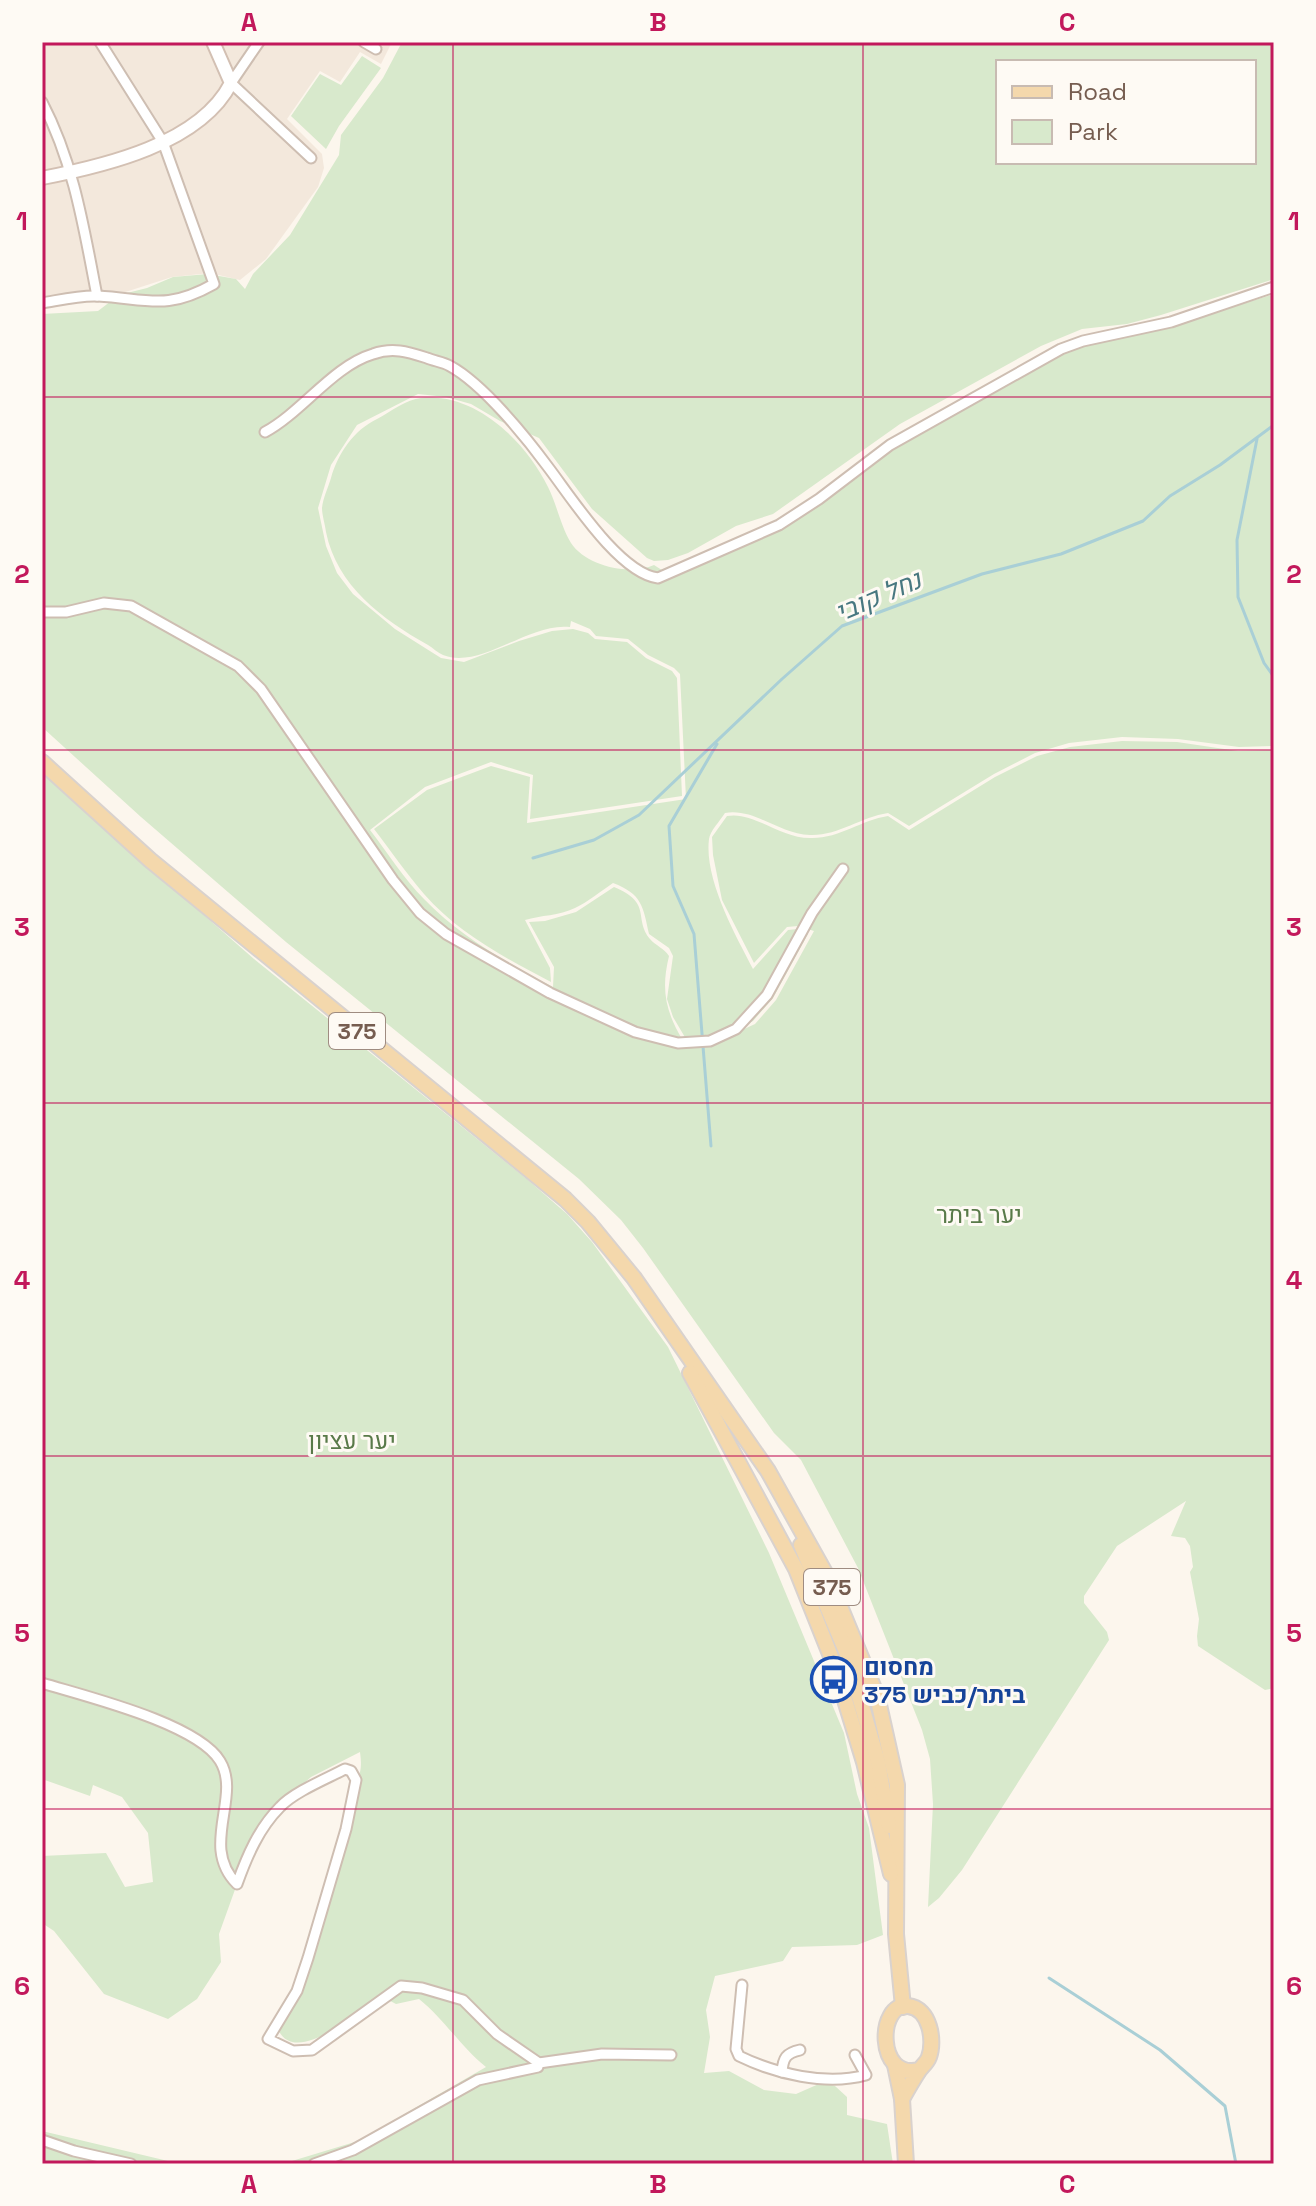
<svg xmlns="http://www.w3.org/2000/svg" width="1316" height="2206" viewBox="0 0 1316 2206" font-family="'Space Grotesk',Heebo,sans-serif">
<style>
.residential{fill:#f3e8dc}
.green{fill:#d8e9cc;fill-rule:evenodd}
.lines{fill:none;stroke-linecap:round;stroke-linejoin:round}
.stream{stroke:#a9cfd6;stroke-width:3}
.street-casing{stroke:#cebeb2;stroke-width:13}
.secondary-casing{stroke:#d3c0b3;stroke-width:16}
.primary-casing{stroke:#d9d2ce;stroke-width:18}
.street{stroke:#fff;stroke-width:9}
.secondary{stroke:#fff;stroke-width:12}
.primary{stroke:#f4d8ac;stroke-width:14}
.grid{fill:none;stroke:#c2185b;stroke-width:2;stroke-opacity:0.55}
.labels{text-anchor:middle;dominant-baseline:central;stroke-width:6;stroke-linejoin:round;paint-order:stroke}
.shield{fill:#fefaf4;stroke:#9f8c81;stroke-width:2}
.shield-label{font-size:22px;font-weight:bold;fill:#765d50}
.park-label{font-size:24px;fill:#597a49;stroke:#fefaf4}
.transit-label{font-size:24px;font-weight:bold;fill:#164399;stroke:#fefaf4;text-anchor:start}
.water-label{font-size:26px;font-style:italic;fill:#487880;stroke:#fefaf4}
.neatline{fill:none;stroke:#c2185b;stroke-width:3}
.grid-label{font-size:26px;text-anchor:middle;font-weight:bold;fill:#c2185b}
</style>
<rect width="100%" height="100%" fill="#fcf6ed"/>
<!-- residential -->
<path class="residential" d="M42 42H392L381 64 360 52 340 82 320 71 287 119 322 154 324 168 318 187 266 259 240 280 210 273 172 277 113 296 42 304Z"/>
<!-- green -->
<g class="green">
<path d="M402 42H1274V279L1161 315 1127 324 1082 329 1041 346 900 424 773 514 736 526 688 553 668 560 654 561 647 558 592 509 539 438 500 421 471 404 446 397 418 394 357 425 331 465 318 508 326 546 337 573 353 594 395 629 441 658 464 662 519 641 552 631 573 629 588 633 595 639 627 642 646 658 672 671 677 678 682 796 530 819 533 775 491 762 425 787 370 830C388 853 404 879 424 899 462 938 506 962 553 987L554 967 529 922 545 921 576 912 614 887C653 903 633 918 650 939 656 946 664 948 669 956 661 989 665 1010 682 1039H686L673 1017 667 999 673 956 669 948 649 934C643 906 642 894 613 883 601 891 588 902 575 908 559 916 541 915 525 920L550 968 551 982C505 958 458 933 424 894 406 873 391 851 374 829L427 790 491 766 530 777 527 823 686 799 680 674 674 668 648 655 628 639 596 636 590 629 571 621 570 627C529 622 481 670 443 655 438 653 433 648 428 645 382 619 337 586 326 532 325 524 322 515 322 508 323 498 328 488 331 478 338 453 354 430 377 419 390 412 407 399 421 398 476 392 526 442 548 487 557 505 561 527 571 543 586 566 630 576 654 565L668 574 690 569 743 545 910 435 1087 342 1210 314 1274 294V746L1239 747 1178 739 1122 737 1069 743 1035 753 994 774 909 826 888 813C861 817 838 836 810 835 779 834 755 808 725 813 720 821 710 831 709 839 704 879 735 934 753 969L788 930 798 929 808 934 773 998 753 1021 714 1043 755 1024 776 1000 814 931 798 926 787 927 754 963 722 900 713 855 712 837 727 816C753 811 780 838 810 838 839 839 861 820 888 816L909 830 995 777 1037 756 1070 747 1122 741 1177 742 1238 751 1274 750V1688L1265 1690 1198 1646 1197 1636 1199 1619 1190 1572 1193 1567 1190 1546 1185 1538 1171 1536 1186 1501 1117 1546 1084 1596V1603L1107 1632 1109 1640 962 1870 939 1898 928 1907 933 1804 930 1759 922 1730 858 1568 801 1460 774 1433 643 1248 621 1220 579 1179 286 942 141 817 42 727V314L98 311 119 295 147 288 173 277 208 274 236 279 245 289 253 274 290 235 339 155 341 135 383 78ZM998 62H1254V162H998Z"/>
<path d="M362 56 381 68 339 126 326 149 291 116 320 74 341 85Z"/>
<path d="M42 773 254 959 528 1180 567 1214 592 1242 668 1347 769 1553 844 1733 857 1794 869 1828 883 1935 857 1945 792 1947 783 1961 715 1976 706 2010 710 2037 704 2073 729 2071 764 2090 796 2094 821 2083 835 2086 847 2097V2115L887 2124 893 2164H282L358 2141 486 2067C461 2047 444 2019 419 1999L396 2004 381 1996C359 2011 290 2073 276 2024 286 2004 299 1985 307 1964 330 1910 345 1851 355 1793 358 1773 363 1774 360 1752L311 1777 273 1811 247 1864 244 1878 237 1884 219 1934 221 1962 197 1999 168 2019 104 1994 54 1931 42 1923V1856L106 1853 125 1887 153 1882 148 1833 122 1797 93 1785 90 1796 42 1779Z"/>
<path d="M42 2131 168 2161 204 2164H42Z"/>
</g>
<g class="lines">
<!-- stream -->
<g class="stream">
<path d="M1257 439 1237 540 1238 597 1264 663 1274 677"/>
<path d="M533 858 594 840 639 815 782 679 842 626 982 574 1061 554 1143 521 1170 496 1220 465 1274 425"/>
<path d="M711 1146 694 934 673 886 669 826 717 744"/>
<path d="M1049 1978 1160 2050 1225 2106 1236 2164"/>
</g>
<defs>
<g id="street">
<path d="M259 42 231 83 311 158"/>
<path d="M364 42 376 49"/>
<path d="M42 102C74 163 84 229 97 296"/>
<path d="M42 303C60 300 80 295 98 296 149 299 166 311 214 284L163 142 100 42"/>
<path d="M265 432C302 412 333 366 373 354 393 347 408 352 427 358 434 361 443 362 450 366 483 384 526 437 548 467 571 497 619 573 658 578L779 525 819 499 890 445 1061 349 1083 341 1171 322 1274 287"/>
<path d="M42 612H66L104 603 131 606 238 666 261 689 393 880 420 913 446 934 550 993 635 1032 678 1043 710 1041 736 1029 767 995 812 913 843 869"/>
<path d="M42 1683C84 1696 197 1723 220 1761 242 1797 199 1846 237 1884 247 1856 259 1828 280 1807 294 1792 326 1779 345 1769L351 1771 356 1780 346 1829 308 1958 297 1991 268 2039 293 2051 312 2050 401 1986 422 1988 463 2000 497 2034 539 2063"/>
<path d="M742 1985 736 2049 739 2056C776 2074 826 2086 866 2075L855 2055"/>
<path d="M782 2072C783 2058 786 2053 800 2050"/>
<path d="M42 2140 74 2151 131 2164"/>
<path d="M314 2164 353 2150 478 2080 538 2067 539 2063 602 2054 671 2055"/>
</g>
<path id="secondary" d="M42 178C104 166 200 144 231 83L213 42"/>
<g id="primary">
<path d="M42 762 150 860 565 1199 588 1222 634 1278 768 1471 829 1580 877 1696 897 1785 896 1934 903 2007"/>
<path d="M690 1373 796 1569 834 1664 864 1762 891 1874"/>
<path d="M801 1545 847 1654 878 1762 889 1826"/>
<path d="M895 2065 902 2099 906 2164"/>
<path d="M902 2099C907 2090 912 2081 918 2072 921 2067 927 2063 929 2057 935 2041 930 2008 908 2006 877 2002 876 2081 919 2070"/>
</g>
</defs>
<!-- street casing -->
<use href="#street" class="street-casing"/>
<!-- secondary casing -->
<use href="#secondary" class="secondary-casing"/>
<!-- primary casing -->
<use href="#primary" class="primary-casing"/>
<!-- street -->
<use href="#street" class="street"/>
<!-- secondary -->
<use href="#secondary" class="secondary"/>
<!-- primary -->
<use href="#primary" class="primary"/>
</g>
<!-- grid -->
<path class="grid" d="M453 42V2164M863 42V2164M42 397H1274M42 750H1274M42 1103H1274M42 1456H1274M42 1809H1274"/>
<!-- icons -->
<defs>
<symbol id="bus-ring" viewBox="-11 -11 22 22"><circle r="9.5" fill="#fefaf4" stroke="#1a4fb4" stroke-width="1.5"/><path d="M-5-6H5V4H4V6H2V4H-2V6H-4V4H-5ZM-3.5-4V0h7V-4ZM-3.5 1.2v1.5H-2V1.2ZM2 1.2v1.5H3.5V1.2Z" fill="#1a4fb4"/></symbol>
</defs>
<g fill-rule="evenodd">
<use href="#bus-ring" x="808" y="1654" width="51" height="51"/>
</g>
<g class="labels">
<!-- shield labels -->
<g class="shield">
<rect x="329" y="1013" width="56" height="36" rx="6"/>
<rect x="804" y="1569" width="56" height="36" rx="6"/>
</g>
<g class="shield-label">
<text x="357" y="1031">375</text>
<text x="832" y="1587">375</text>
</g>
<!-- park labels -->
<g class="park-label">
<text x="979" y="1214">יער ביתר</text>
<text x="352" y="1440">יער עציון</text>
</g>
<!-- transit labels -->
<g class="transit-label">
<text x="864" y="1666">מחסום<tspan x="864" dy="28">ביתר/כביש 375</tspan></text>
</g>
<!-- water labels -->
<g class="water-label">
<text transform="translate(878 596) rotate(-23)">נחל קובי</text>
</g>
</g>
<!-- border -->
<rect width="1316" height="2206" fill="none" stroke="#fefaf4" stroke-width="88"/>
<!-- legend -->
<rect x="996" y="60" width="260" height="104" fill="#fefaf4" stroke="#c8bbb2" stroke-width="2"/>
<rect x="1012" y="86" width="40" height="12" fill="#f4d8ac" stroke="#c8bbb2" stroke-width="2"/>
<text x="1068" y="100" font-size="24" fill="#765d50">Road</text>
<rect x="1012" y="120" width="40" height="24" fill="#d8e9cc" stroke="#c8bbb2" stroke-width="2"/>
<text x="1068" y="140" font-size="24" fill="#765d50">Park</text>
<rect x="44" y="44" width="1228" height="2118" class="neatline"/>
<g class="grid-label">
<text x="249" y="31">A</text>
<text x="658" y="31">B</text>
<text x="1067" y="31">C</text>
<text x="22" y="230">1</text>
<text x="1294" y="230">1</text>
<text x="22" y="583">2</text>
<text x="1294" y="583">2</text>
<text x="22" y="936">3</text>
<text x="1294" y="936">3</text>
<text x="22" y="1289">4</text>
<text x="1294" y="1289">4</text>
<text x="22" y="1642">5</text>
<text x="1294" y="1642">5</text>
<text x="22" y="1995">6</text>
<text x="1294" y="1995">6</text>
<text x="249" y="2193">A</text>
<text x="658" y="2193">B</text>
<text x="1067" y="2193">C</text>
</g>
</svg>
